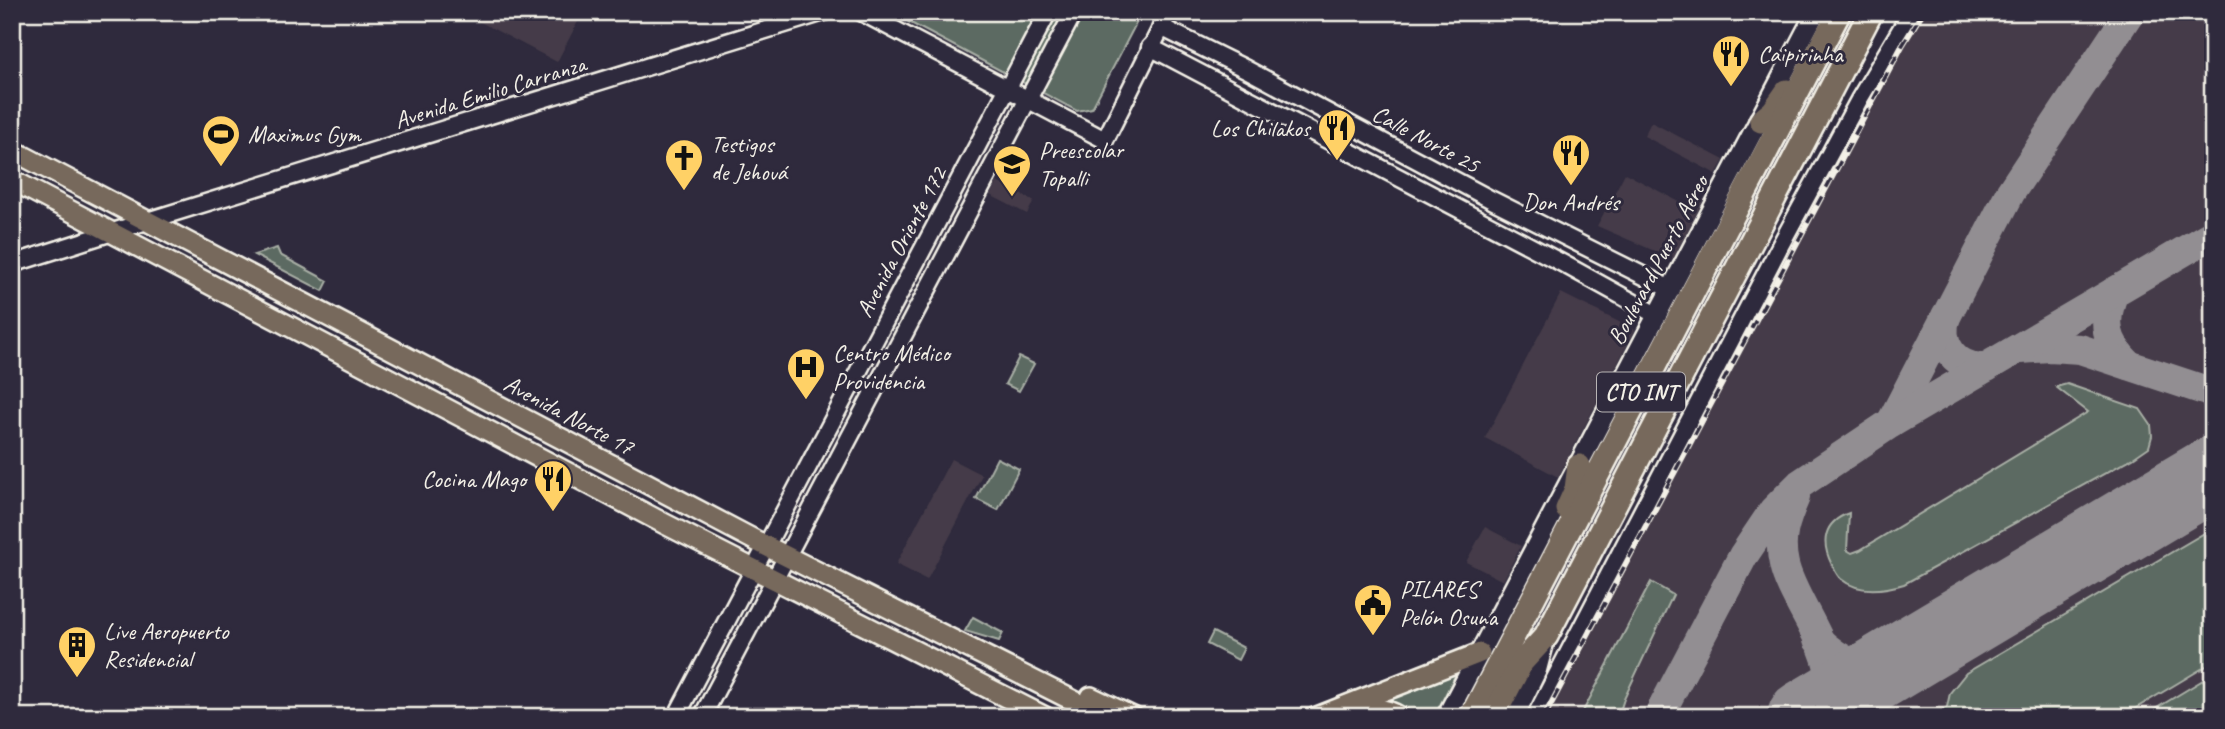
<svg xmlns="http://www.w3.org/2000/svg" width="2225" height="729" viewBox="0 0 2225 729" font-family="Caveat,sans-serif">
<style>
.built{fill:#443b48}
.green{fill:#5c6b62;stroke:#a8aea5;stroke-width:2}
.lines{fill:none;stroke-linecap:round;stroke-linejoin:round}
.taxiway{stroke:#928e92;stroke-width:30}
.runway{stroke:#928e92;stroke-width:74}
.tertiary-casing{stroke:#f4f1e8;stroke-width:21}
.secondary-casing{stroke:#f4f1e8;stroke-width:23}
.primary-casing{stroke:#f4f1e8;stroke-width:24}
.motorway-casing{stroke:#f4f1e8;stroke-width:28}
.tertiary{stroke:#2f2a3d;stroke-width:16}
.secondary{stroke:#2f2a3d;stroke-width:18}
.primary{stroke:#77695c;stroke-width:19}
.motorway{stroke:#77695c;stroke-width:23}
.rail-casing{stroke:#f4f1e8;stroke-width:6}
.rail{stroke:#2f2a3d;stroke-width:3.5;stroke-dasharray:10;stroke-linecap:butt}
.labels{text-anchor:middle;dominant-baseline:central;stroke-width:6;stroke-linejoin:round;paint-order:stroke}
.shield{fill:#2f2a3d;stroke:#b9b5b5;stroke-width:2}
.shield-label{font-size:23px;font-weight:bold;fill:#f4f1e8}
.poi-label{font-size:24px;fill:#f4f1e8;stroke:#2f2a3d;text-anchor:start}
.street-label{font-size:24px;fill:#f4f1e8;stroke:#2f2a3d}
</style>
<rect width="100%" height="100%" fill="#2f2a3d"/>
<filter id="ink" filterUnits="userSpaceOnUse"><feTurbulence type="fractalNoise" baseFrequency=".0143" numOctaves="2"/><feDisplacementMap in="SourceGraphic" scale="14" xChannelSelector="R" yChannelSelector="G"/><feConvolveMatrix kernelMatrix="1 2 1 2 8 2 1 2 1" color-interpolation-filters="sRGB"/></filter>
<g filter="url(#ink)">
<!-- built -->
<g class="built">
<path d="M461 12H583L557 62Z"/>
<path d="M1899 12H2213V717H1528L1761 269Z"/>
<path d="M1651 122 1724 160 1716 174 1644 136Z"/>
<path d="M1625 173 1687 206 1704 199 1673 259 1597 226Z"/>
<path d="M997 182 1034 201 1027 214 990 195Z"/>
<path d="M1561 293 1635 330 1558 477 1485 438Z"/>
<path d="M951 459 982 475 927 580 896 564Z"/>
<path d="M1485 527 1521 546 1503 581 1466 562Z"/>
</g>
<!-- green -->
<g class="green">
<path d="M890 12H1142L1092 108 1077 111Z"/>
<path d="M277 248 280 255 328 281 323 291 254 255Z"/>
<path d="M1019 357 1034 364 1019 391 1005 384Z"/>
<path d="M2067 384 2140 409 2151 425 2152 436 2149 447 2133 458 1904 584C1884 590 1859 594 1841 579 1837 576 1834 569 1832 565 1820 542 1824 522 1849 513L1847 550 1852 553 1860 550 2088 412 2056 387Z"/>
<path d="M997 458 1019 469 998 510 976 499Z"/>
<path d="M2213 528V662L2121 717H1933L1947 707 1950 693 1966 673Z"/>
<path d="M1651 582 1673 595 1624 699 1618 717H1580Z"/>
<path d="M973 617 1003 633 999 641 965 631Z"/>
<path d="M1213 632 1244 648 1238 660 1207 644Z"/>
<path d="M1457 672 1434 717H1413L1399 708 1376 703Z"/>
<path d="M2213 674V717H2142Z"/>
</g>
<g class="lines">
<!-- taxiway -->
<g class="taxiway">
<path d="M2114 292C2102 322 2105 342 2129 365"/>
<path d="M1946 316C1936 344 1957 371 1987 367"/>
<path d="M2021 349 2050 347 2080 349 2213 393"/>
<path d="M1891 423 2010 193 2130 12"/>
<path d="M1795 497C1785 520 1778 539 1784 564 1791 599 1836 652 1829 684 1825 698 1813 707 1802 717"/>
<path d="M1818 640C1842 663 1865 673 1898 662"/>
<path d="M1658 717 1743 556 1774 510 1800 484 1891 423 2213 234"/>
</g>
<!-- runway -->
<path class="runway" d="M1804 717 2213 473"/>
<defs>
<g id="tertiary">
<path d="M861 12 1105 140 1169 12"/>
<path d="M1161 27 1246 69 1492 200 1672 290"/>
<path d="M1150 47 1562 263 1658 316"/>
<path d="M12 264 147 221 824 12"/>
<path d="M676 717 1048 12"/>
<path d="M702 717 1074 12"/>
<path d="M1535 717 1781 244 1860 98 1911 12"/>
</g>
<g id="secondary">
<path d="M1446 717 1816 12"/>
<path d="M1514 717 1537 670 1546 636"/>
</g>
<g id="primary">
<path d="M12 150 766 546 1106 717"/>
<path d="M12 180 665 524 1045 717"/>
<path d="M1091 697 1133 717"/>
<path d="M1351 716C1369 710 1382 705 1400 717"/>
<path d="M1317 717 1480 653"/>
</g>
<g id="motorway">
<path d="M1761 121 1773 111 1787 91"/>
<path d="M1567 509 1576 489 1579 466"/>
<path d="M1471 717 1839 12"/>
<path d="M1493 717 1522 662 1546 636 1871 12"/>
</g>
</defs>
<!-- tertiary casing -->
<use href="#tertiary" class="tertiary-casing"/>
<!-- secondary casing -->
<use href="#secondary" class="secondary-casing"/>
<!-- primary casing -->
<use href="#primary" class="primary-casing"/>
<!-- motorway casing -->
<use href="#motorway" class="motorway-casing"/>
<!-- tertiary -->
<use href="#tertiary" class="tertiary"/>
<!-- secondary -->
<use href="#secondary" class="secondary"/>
<!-- primary -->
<use href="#primary" class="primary"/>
<!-- motorway -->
<use href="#motorway" class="motorway"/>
<defs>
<path id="rail" d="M1544 717 1902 46 1923 12"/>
</defs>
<!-- rail casing -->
<use href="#rail" class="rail-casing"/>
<!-- rail -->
<use href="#rail" class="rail"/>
</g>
</g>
<!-- icons -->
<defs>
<symbol id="restaurant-pin" viewBox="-11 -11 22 30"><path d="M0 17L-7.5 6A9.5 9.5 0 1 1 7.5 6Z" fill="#ffd166" stroke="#2f2a3d"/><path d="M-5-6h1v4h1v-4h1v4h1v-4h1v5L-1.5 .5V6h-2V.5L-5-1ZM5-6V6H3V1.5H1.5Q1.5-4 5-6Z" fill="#111"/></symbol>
<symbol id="stadium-pin" viewBox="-11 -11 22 30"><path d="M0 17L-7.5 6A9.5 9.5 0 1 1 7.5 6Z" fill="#ffd166" stroke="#2f2a3d"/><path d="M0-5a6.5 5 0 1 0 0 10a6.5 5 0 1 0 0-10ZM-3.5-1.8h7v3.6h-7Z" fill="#111"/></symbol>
<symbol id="church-pin" viewBox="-11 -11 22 30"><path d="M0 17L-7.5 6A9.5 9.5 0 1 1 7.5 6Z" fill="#ffd166" stroke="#2f2a3d"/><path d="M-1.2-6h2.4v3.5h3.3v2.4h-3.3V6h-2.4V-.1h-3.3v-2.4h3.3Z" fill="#111"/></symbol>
<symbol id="school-pin" viewBox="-11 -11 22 30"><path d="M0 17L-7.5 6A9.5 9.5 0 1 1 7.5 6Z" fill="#ffd166" stroke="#2f2a3d"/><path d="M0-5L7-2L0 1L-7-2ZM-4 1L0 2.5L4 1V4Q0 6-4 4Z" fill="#111"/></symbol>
<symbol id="hospital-pin" viewBox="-11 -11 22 30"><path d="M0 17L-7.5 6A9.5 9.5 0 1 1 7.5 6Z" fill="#ffd166" stroke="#2f2a3d"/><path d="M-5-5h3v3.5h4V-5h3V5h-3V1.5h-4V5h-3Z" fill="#111"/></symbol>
<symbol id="civic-pin" viewBox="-11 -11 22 30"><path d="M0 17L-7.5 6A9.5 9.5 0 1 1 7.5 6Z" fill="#ffd166" stroke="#2f2a3d"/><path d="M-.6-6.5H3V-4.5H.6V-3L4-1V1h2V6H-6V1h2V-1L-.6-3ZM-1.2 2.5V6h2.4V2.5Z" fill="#111"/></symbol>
<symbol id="building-pin" viewBox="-11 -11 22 30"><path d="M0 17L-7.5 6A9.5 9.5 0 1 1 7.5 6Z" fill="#ffd166" stroke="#2f2a3d"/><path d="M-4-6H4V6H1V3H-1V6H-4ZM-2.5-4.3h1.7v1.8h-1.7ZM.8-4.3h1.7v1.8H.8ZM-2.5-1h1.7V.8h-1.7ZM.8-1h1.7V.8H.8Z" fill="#111"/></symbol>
</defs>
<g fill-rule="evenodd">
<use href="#restaurant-pin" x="1709" y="32" width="44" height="60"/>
<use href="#restaurant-pin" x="1315" y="106" width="44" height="60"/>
<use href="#stadium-pin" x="199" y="112" width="44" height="60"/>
<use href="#restaurant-pin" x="1549" y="131" width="44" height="60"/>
<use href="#church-pin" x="662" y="136" width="44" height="60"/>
<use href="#school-pin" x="990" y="142" width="44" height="60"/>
<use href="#hospital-pin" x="784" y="345" width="44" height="60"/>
<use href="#restaurant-pin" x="531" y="457" width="44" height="60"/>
<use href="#civic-pin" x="1351" y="581" width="44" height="60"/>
<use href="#building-pin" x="55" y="623" width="44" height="60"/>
</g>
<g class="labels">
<!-- shield labels -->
<rect class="shield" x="1597" y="372.5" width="88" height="39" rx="5"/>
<g class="shield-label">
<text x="1641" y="392">CTO INT</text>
</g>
<!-- poi labels -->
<g class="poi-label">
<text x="1758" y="54">Caipirinha</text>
<text x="1310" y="128" text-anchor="end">Los Chilakos</text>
<text x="248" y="134">Maximus Gym</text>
<text x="711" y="144">Testigos<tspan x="711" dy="28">de Jehová</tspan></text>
<text x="1039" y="150">Preescolar<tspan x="1039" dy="28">Topalli</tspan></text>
<text x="1571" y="202" text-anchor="middle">Don Andrés</text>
<text x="833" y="353">Centro Médico<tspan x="833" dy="28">Providencia</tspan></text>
<text x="526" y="479" text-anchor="end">Cocina Mago</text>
<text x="1400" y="589">PILARES<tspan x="1400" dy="28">Pelón Osuna</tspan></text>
<text x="104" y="631">Live Aeropuerto<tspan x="104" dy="28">Residencial</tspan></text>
</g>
<!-- street labels -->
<g class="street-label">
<text transform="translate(490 92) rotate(-17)">Avenida Emilio Carranza</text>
<text transform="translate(1426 139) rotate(28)">Calle Norte 25</text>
<text transform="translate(901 242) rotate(-62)">Avenida Oriente 172</text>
<text transform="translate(1658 260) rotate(-62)">Boulevard Puerto Aéreo</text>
<text transform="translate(569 415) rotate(28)">Avenida Norte 17</text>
</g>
</g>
<!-- margin -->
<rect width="2225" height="729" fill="none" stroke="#2f2a3d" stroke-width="42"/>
<rect x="21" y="21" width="2183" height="687" fill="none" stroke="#f4f1e8" stroke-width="2.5" filter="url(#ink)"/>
</svg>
